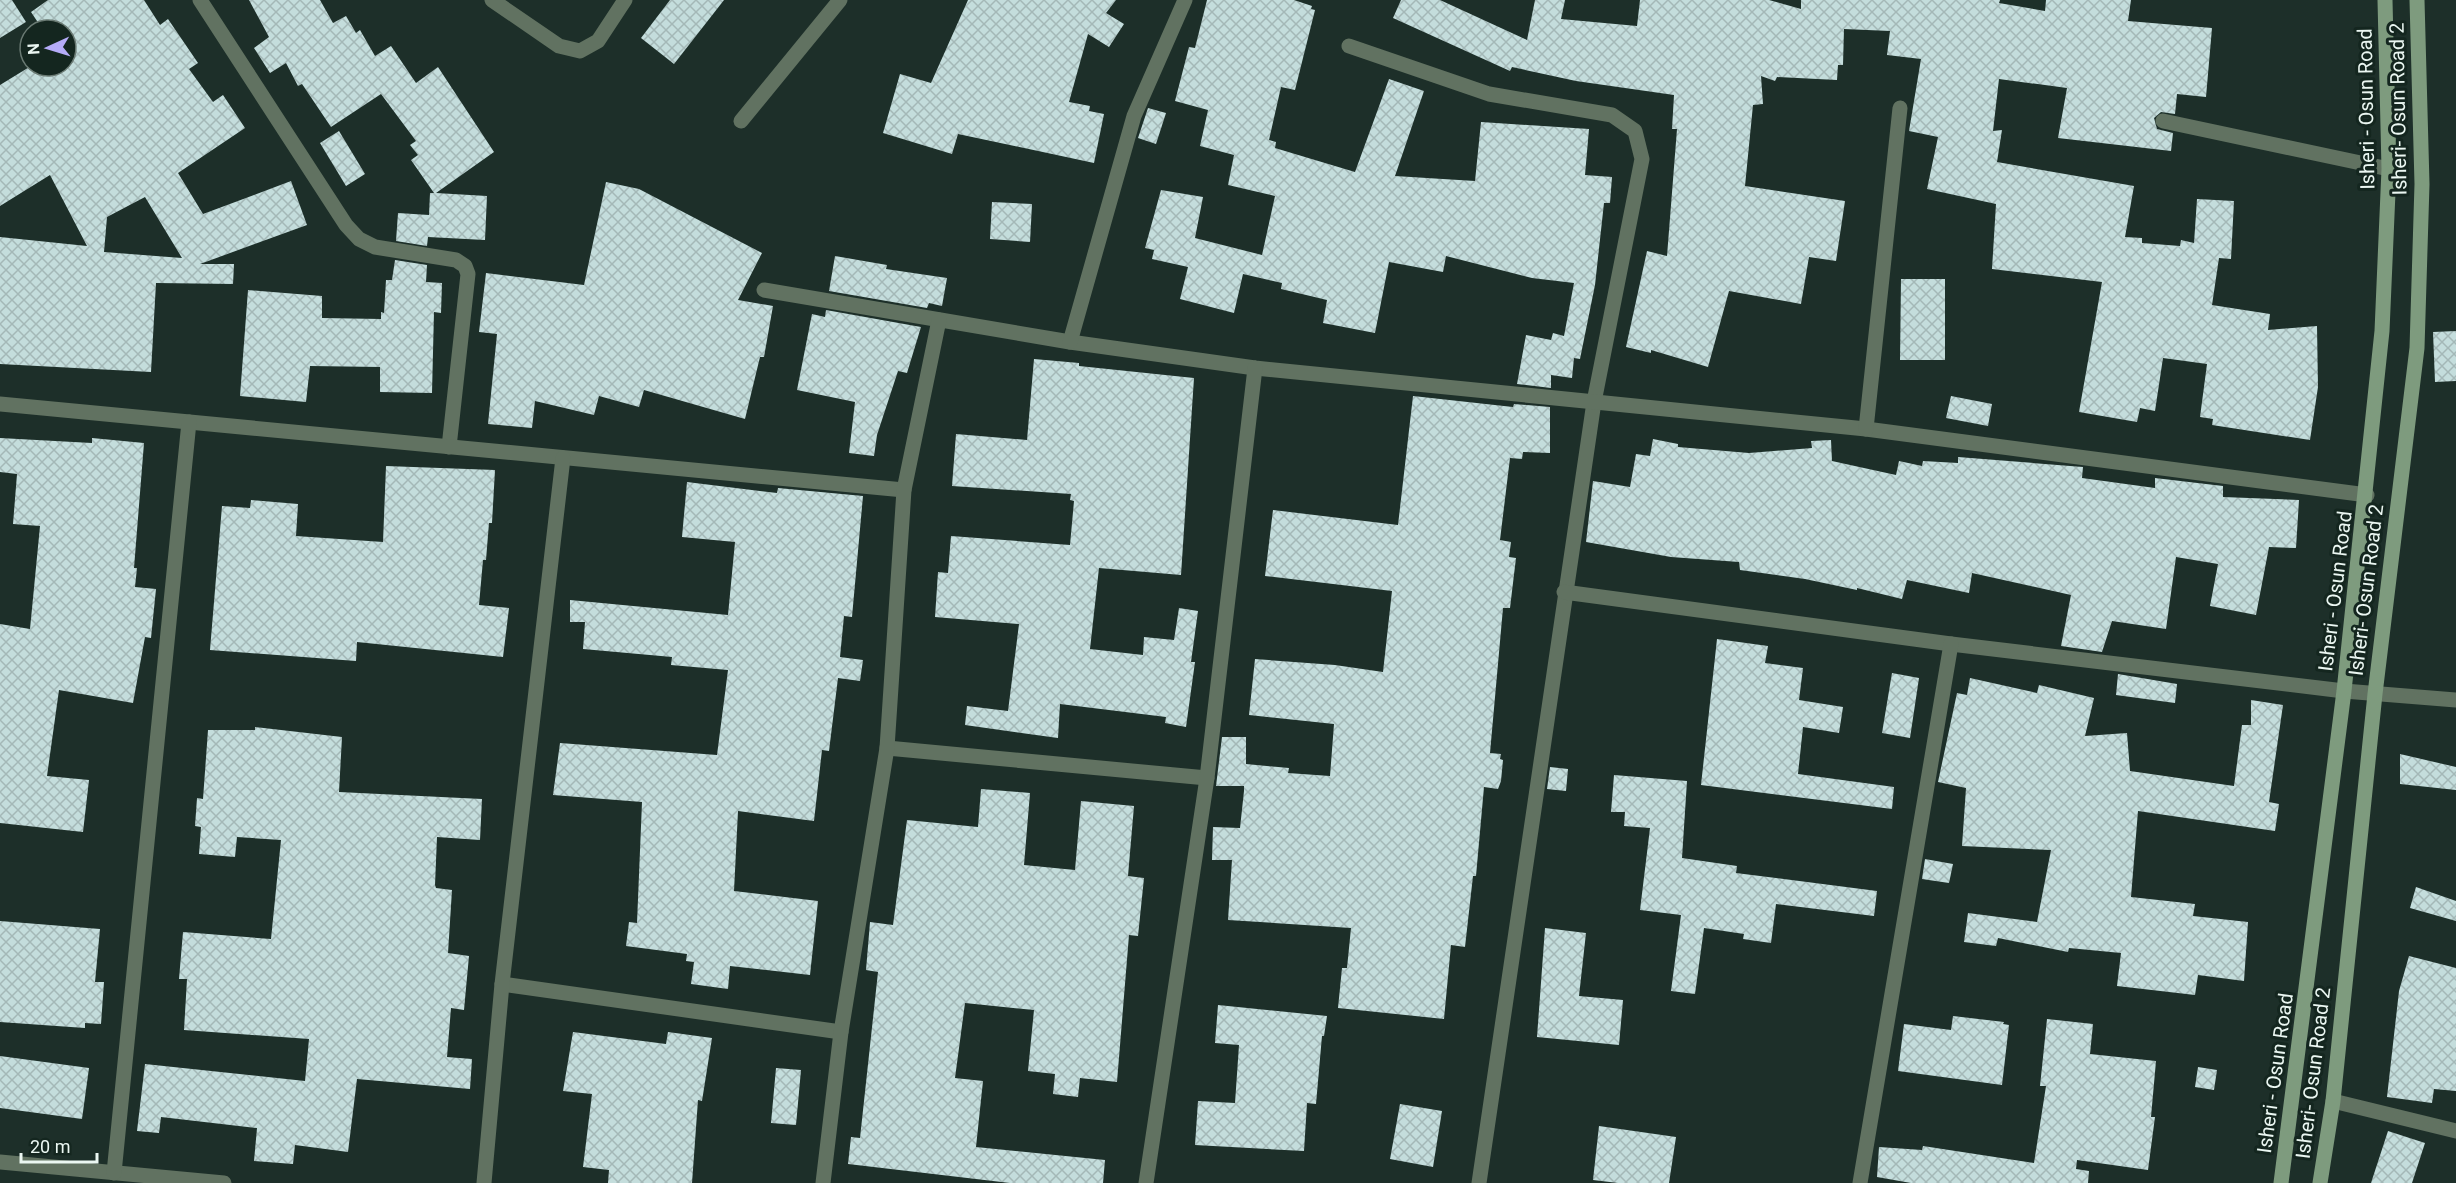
<svg xmlns="http://www.w3.org/2000/svg" width="2456" height="1183" viewBox="0 0 2456 1183" font-family="Roboto,sans-serif">
<style>
.building{fill:url(#building-cross-hatch);fill-rule:evenodd}
.lines{fill:none;stroke-linecap:round;stroke-linejoin:round}
.street{stroke:#617261;stroke-width:15}
.secondary{stroke:#7e9b7e;stroke-width:15}
.labels{text-anchor:middle;dominant-baseline:central;stroke-width:6;stroke-linejoin:round;paint-order:stroke}
.street-label{font-size:20px;fill:#ebf7f2;stroke:#14261f}
</style>
<defs>
<pattern id="building-cross-hatch" width="8" height="8" patternUnits="userSpaceOnUse" patternTransform="scale(1.5)"><rect width="8" height="8" fill="#c4dddc"/><path d="M0 0l8 8M0 8l8-8" fill="none" stroke="#a4b8b7"/></pattern>
</defs>
<rect width="100%" height="100%" fill="#1d2f29"/>
<!-- building -->
<g class="building">
<path d="M0 0H12L26 22 0 38Z"/>
<path d="M48 0H144L160 25 168 19 198 63 189 69 213 102 223 95 245 128 178 173 203 214 291 181 307 225 200 264H234L233 284 156 283 151 372 0 364V237L87 246 50 175 0 206V85L31 66H67L66 30H43L31 12ZM145 197 182 258 104 252 107 217Z"/>
<path d="M249 0H320L333 23 346 16 356 33 360 30 375 56 391 46 416 83 438 67 494 152 436 193 487 196 485 240 428 237 427 246 396 241 398 213 429 215 430 193H434L411 160 418 155 410 145 416 141 381 94 331 127 302 84 298 86 286 63 270 73 254 48 269 37Z"/>
<path d="M670 0H724L674 64 641 38Z"/>
<path d="M968 0H1116L1106 13 1124 24 1109 47 1088 34 1069 102 1090 106 1089 111 1104 114 1094 163 958 134 952 154 883 133 900 74 931 83Z"/>
<path d="M1207 0H1294L1312 6 1311 9 1315 10 1295 90 1281 87 1269 140 1276 142 1275 148 1355 172 1389 79 1424 91 1395 176 1475 181 1481 122 1589 129 1585 175 1612 177 1610 203H1604L1595 285 1580 359 1574 358 1572 378 1551 375V388L1517 384 1526 335 1551 340 1553 333 1564 336 1574 283 1532 278 1446 256 1443 272 1389 262 1375 333 1323 323 1327 300 1281 289 1282 283 1243 274 1234 313 1180 299 1188 267 1152 259 1154 250 1145 248 1161 190 1203 197 1195 238 1262 255 1275 196 1228 185 1234 155 1200 146 1208 110 1175 101 1189 47 1195 48Z"/>
<path d="M1401 0H1440L1527 40 1535 0H1565L1561 19 1637 26 1640 0H1769L1801 9V0H2000L1999 3 2045 11 2046 0H2131L2128 21 2212 28 2206 97 2177 94 2175 114 2161 112 2154 118 2157 129 2173 133 2171 151 2058 138 2067 88 1999 79 1993 131 2002 130 1997 162 2134 186 2125 237 2142 238V243L2180 246 2181 240 2194 243 2197 199 2234 201 2231 259 2219 258 2212 305 2270 314 2268 330 2317 326 2318 387 2310 440 2212 425 2213 419 2200 417 2207 364 2163 358 2155 411 2140 408 2137 422 2079 412 2102 282 1992 269 1996 204 1927 189 1938 137 1909 131 1921 59 1887 55 1890 31 1844 29 1843 65H1838L1837 80 1777 77 1775 81 1761 76 1763 104 1753 105 1745 186 1845 201 1836 261 1809 257 1801 304 1729 291 1708 367 1651 350V353L1626 347 1647 251 1667 256 1677 129H1672L1674 95 1576 81 1512 67 1510 71 1393 18Z"/>
<path d="M1148 108 1166 113 1156 144 1138 138Z"/>
<path d="M339 131 365 174 346 186 320 143Z"/>
<path d="M606 182 639 189 762 253 738 300 773 306 764 357H760L745 419 644 390 639 407 599 396 594 415 535 401 532 428 488 424 497 334 479 332 486 273 584 285Z"/>
<path d="M992 202 1032 204 1030 242 990 239Z"/>
<path d="M835 256 887 265 886 269 947 278 942 306 929 303 927 308 829 291Z"/>
<path d="M395 260 427 265 426 282 442 283 441 313 434 312 432 393 380 392V367L310 366 306 402 240 396 248 290 322 296V318L381 319V312L384 313 386 280H392Z"/>
<path d="M1901 279H1945V360H1900Z"/>
<path d="M826 310 921 327 907 373 898 371 877 435 874 456 849 453 855 402 797 390 812 314 825 317Z"/>
<path d="M2456 331V381L2435 382 2433 332Z"/>
<path d="M1034 359 1079 363V366L1194 378 1181 575 1099 568 1090 649 1143 655 1144 637 1174 640 1179 608 1198 611 1191 662H1195L1186 727 1165 723 1166 717 1060 704 1058 738 965 725 967 706 1008 711 1019 624 935 617 938 572 948 573 951 536 1070 545 1074 501 1070 500 1071 494 952 486 956 434 1027 440Z"/>
<path d="M1413 396 1513 407 1514 404 1550 407V453L1523 452 1522 459 1510 458 1500 540 1511 542 1509 557 1516 558 1510 608H1503L1490 753 1501 754 1500 759 1503 760 1501 781 1498 789 1484 787 1476 876H1473L1465 947 1451 945 1444 1019 1338 1008 1342 968H1347L1351 928 1228 920 1232 860H1212L1213 827 1240 828 1244 791V786H1216L1222 737H1246V764L1289 768 1288 773 1330 776 1334 724 1249 715 1255 659 1335 665 1383 672 1392 591 1265 576 1273 510 1398 525Z"/>
<path d="M1951 396 1992 404 1988 426 1946 418Z"/>
<path d="M0 438 92 443V438L144 443 134 568H137L135 587 156 589 151 638 145 637 133 703 59 690 47 776 89 780 83 832 0 823V624L30 629 40 526 13 524 17 474 0 472Z"/>
<path d="M1653 439 1678 444V447L1749 453 1812 448 1811 441 1831 440 1832 461 1896 475 1899 461 1922 466 1923 461 1958 463V457L2083 467 2082 478 2155 488V478L2223 486V497L2299 500 2296 548 2269 547 2256 615 2210 606 2218 564 2176 557 2166 629 2112 621 2102 652 2061 646 2071 595 1972 573 1969 593 1907 580 1902 599 1857 588V590L1805 579 1740 570 1739 562 1671 557 1586 542 1593 481 1630 487 1636 454 1650 456Z"/>
<path d="M386 466 495 470 492 523H489L486 560H483L479 605 509 608 503 657 357 642 356 661 210 650 222 506 250 508 251 500 298 504 296 536 383 542Z"/>
<path d="M687 482 777 493 778 488 863 496 852 617 844 616 840 657 863 660 860 681 838 678 829 751 822 750 814 821 738 811 734 891 818 901 810 975 730 966 728 989 691 984 694 962 686 961 687 954 626 946 629 922 637 923 642 802 553 795 560 743 717 755 728 670 671 665 672 657 583 649 585 622H570V600L728 615 735 542 682 537Z"/>
<path d="M1717 639 1768 646 1765 663 1803 668 1799 700 1843 707 1839 733 1803 727 1798 774 1894 787 1892 809 1701 785Z"/>
<path d="M1892 673 1919 678 1910 738 1882 733Z"/>
<path d="M2118 674 2177 684 2175 703 2116 695Z"/>
<path d="M1970 678 2037 693 2039 685 2094 698 2085 736 2127 733 2130 771 2234 786 2242 725H2251V700L2283 705 2269 802 2279 804 2275 831 2138 811 2131 897 2195 904 2193 916 2248 922 2244 981 2198 975 2195 995 2117 986 2121 953 2069 948 2068 952 1998 938 1996 946 1964 942 1968 913 2037 922 2051 850 1962 846 1966 788 1938 782 1957 693 1967 695Z"/>
<path d="M255 727 342 737 339 792 482 799 480 840 437 837 435 885 436 888 452 890 448 953 469 956 464 1010 451 1008 447 1057 472 1059 470 1089 357 1079 348 1152 295 1145 293 1164 254 1161 257 1128 161 1117 159 1133 137 1131 145 1064 305 1081 309 1039 184 1030 187 979H179L183 932 271 939 281 840 237 837 235 857 199 854 201 827 195 826 197 798 203 799 208 730H255Z"/>
<path d="M2400 754 2456 767V790L2400 784Z"/>
<path d="M1550 767 1568 769 1566 791 1547 789Z"/>
<path d="M1614 775 1687 781 1682 858 1737 866 1736 873 1877 891 1874 916 1776 904 1771 943 1743 939 1744 934 1704 928 1695 994 1671 991 1681 915 1640 910 1650 828 1624 826 1625 812H1611Z"/>
<path d="M981 789 1030 793 1024 865 1075 870 1081 801 1134 806 1128 876 1144 878 1138 936 1129 935 1117 1082 1080 1078 1078 1097 1053 1094 1055 1074 1028 1071 1034 1010 965 1003 955 1078 983 1081 976 1147 1105 1160 1103 1183H1010L848 1164 851 1137 860 1138 878 972 866 970 870 922 893 925 907 820 978 827Z"/>
<path d="M1925 859 1953 864 1949 883 1922 879Z"/>
<path d="M2416 887 2456 901V921L2410 908Z"/>
<path d="M0 921 100 929 95 982H104L101 1024 85 1023V1028L0 1022Z"/>
<path d="M1545 928 1586 933 1579 996 1623 1000 1619 1045 1537 1037Z"/>
<path d="M2409 956 2456 968V1091L2434 1089 2432 1103 2387 1097 2399 991Z"/>
<path d="M1218 1005 1327 1016 1324 1036H1322L1316 1104 1307 1103 1304 1151 1195 1145 1198 1101 1235 1103 1239 1045 1215 1043Z"/>
<path d="M1953 1016 2004 1022 2003 1024 2009 1025 2002 1085 1898 1071 1904 1024 1951 1030Z"/>
<path d="M2047 1019 2093 1024 2090 1054 2156 1061 2151 1117H2155L2148 1170 2077 1160 2076 1169 2089 1171 2088 1183H1911L1877 1177 1879 1147 1922 1150 1923 1146 2034 1163 2046 1086H2040Z"/>
<path d="M573 1032 666 1044 668 1032 712 1038 702 1101 698 1100 692 1183H608L609 1170 583 1167 592 1094 563 1091Z"/>
<path d="M0 1056 89 1068 82 1119 0 1108Z"/>
<path d="M2198 1067 2217 1070 2214 1090 2195 1087Z"/>
<path d="M776 1068 801 1070 796 1125 771 1123Z"/>
<path d="M1400 1104 1442 1111 1433 1167 1390 1159Z"/>
<path d="M1599 1126 1676 1137 1669 1183H1618L1593 1180Z"/>
<path d="M2388 1131 2425 1143 2412 1183H2371Z"/>
</g>
<g class="lines">
<!-- street -->
<g class="street">
<path d="M200 0 346 225 359 239 375 247 456 260 465 266 468 274 449 447"/>
<path d="M492 0 559 46 580 51 598 41 625 0"/>
<path d="M1349 46 1489 94 1612 115 1635 131 1642 159 1594 402 1479 1183"/>
<path d="M741 121 840 0"/>
<path d="M2163 121 2389 169"/>
<path d="M764 290 1070 342 1255 368 1866 429 2367 495"/>
<path d="M1070 342 1134 116 1185 0"/>
<path d="M0 404 904 490"/>
<path d="M1866 429 1900 108"/>
<path d="M1564 592 1951 644 2344 691 2456 700"/>
<path d="M887 748 1207 778"/>
<path d="M502 984 841 1032"/>
<path d="M2333 1101 2456 1131"/>
<path d="M0 1162 224 1183"/>
<path d="M114 1173 189 422"/>
<path d="M484 1183 502 984 563 458"/>
<path d="M823 1183 841 1032 887 748 904 490 939 320"/>
<path d="M1146 1183 1207 778 1255 368"/>
<path d="M1860 1183 1951 644"/>
</g>
<!-- secondary -->
<g class="secondary">
<path d="M2281 1183 2344 691 2382 331 2389 169 2385 0"/>
<path d="M2320 1183 2333 1101 2375 694 2417 348 2422 184 2417 0"/>
</g>
</g>
<g class="labels">
<!-- street labels -->
<g class="street-label">
<text transform="translate(2366 109) rotate(-91)">Isheri - Osun Road</text>
<text transform="translate(2398 109) rotate(-91)">Isheri- Osun Road 2</text>
<text transform="translate(2366 590) rotate(-83)">Isheri- Osun Road 2</text>
<text transform="translate(2335 591) rotate(-83)">Isheri - Osun Road</text>
<text transform="translate(2275 1073) rotate(-82)">Isheri - Osun Road</text>
<text transform="translate(2313 1073) rotate(-83)">Isheri- Osun Road 2</text>
</g>
</g>
<!-- north arrow -->
<g transform="translate(48 48) rotate(266)"><circle r="28" fill="#14261f" stroke="#6a7a73" stroke-width="1.5"/>
<path d="M0-4.5L10 22L0 15L-10 22Z" fill="#b5acf8"/>
<text y="-9" font-size="16" font-weight="bold" text-anchor="middle" fill="#ebf7f2">N</text>
</g>
<!-- scale -->
<path d="M21 1153v9h76v-9" fill="none" stroke="#ebf7f2" stroke-width="3"/>
<text x="30" y="1153" font-size="18" fill="#ebf7f2" stroke="#14261f" stroke-width="4.5" paint-order="stroke">20 m</text>
</svg>
